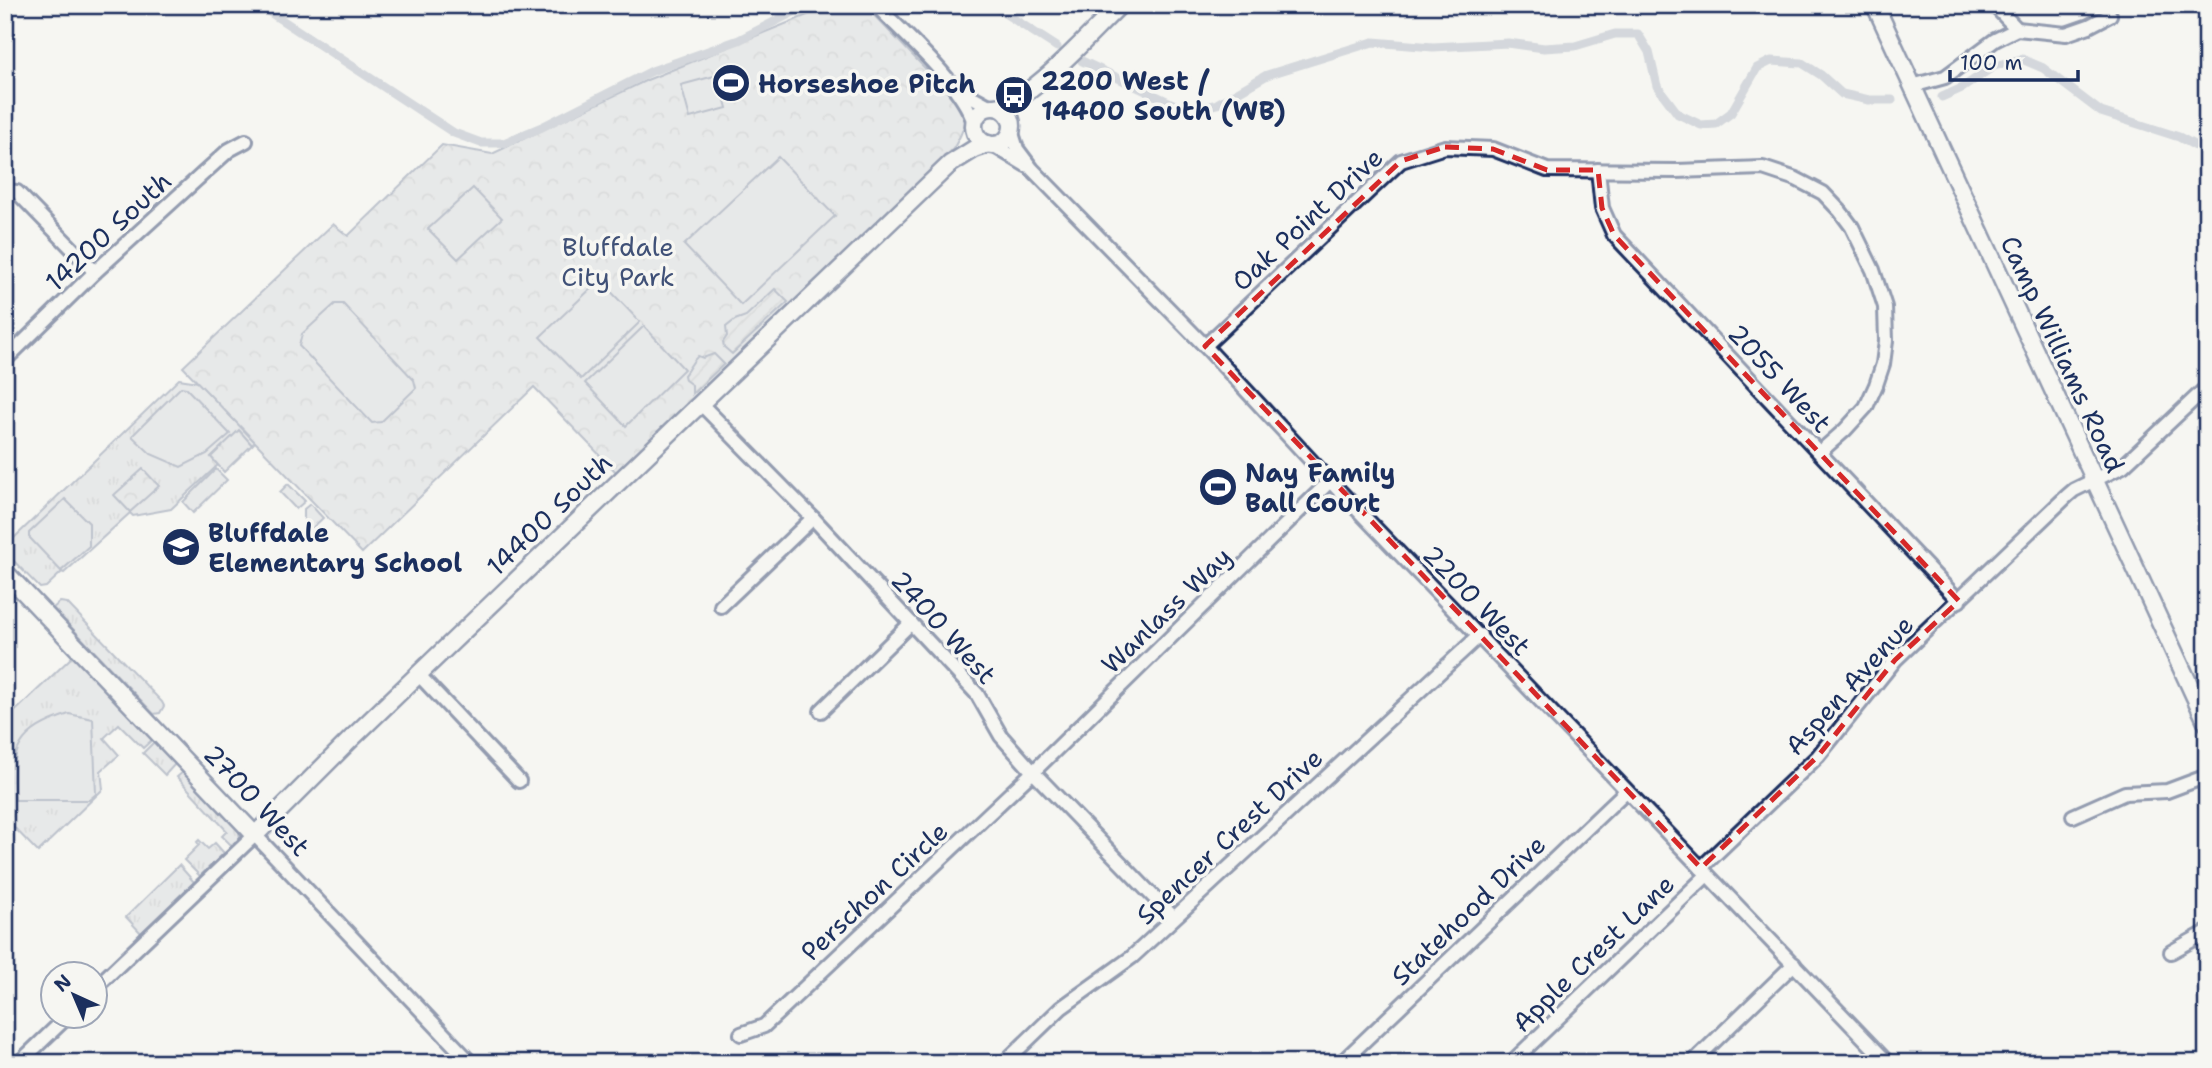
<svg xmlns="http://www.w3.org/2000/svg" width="2212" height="1068" viewBox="0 0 2212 1068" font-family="'Shantell Sans',sans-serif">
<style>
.grass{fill:url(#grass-tufts);stroke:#78849e;stroke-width:2}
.forest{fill:url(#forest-crowns);stroke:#78849e;stroke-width:2}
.garden{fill:url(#garden-furrows);stroke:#78849e;stroke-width:2}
.pitch{fill:#d6d9dd;stroke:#78849e;stroke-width:2}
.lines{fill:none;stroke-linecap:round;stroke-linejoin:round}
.canal{stroke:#abb2c0;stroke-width:9}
.minor-casing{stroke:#1b2f5e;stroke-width:18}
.major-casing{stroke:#1b2f5e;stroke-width:21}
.minor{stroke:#f6f6f2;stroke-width:12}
.major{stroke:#f6f6f2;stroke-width:16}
.marked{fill:none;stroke:#d62828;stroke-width:5;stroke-dasharray:14 9;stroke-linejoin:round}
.labels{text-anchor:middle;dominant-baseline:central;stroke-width:7;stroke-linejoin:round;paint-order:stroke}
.poi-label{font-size:26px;font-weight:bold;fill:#1b2f5e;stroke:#f6f6f2;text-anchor:start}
.street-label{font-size:26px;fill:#1b2f5e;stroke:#f6f6f2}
.park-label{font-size:26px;fill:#405177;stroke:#f6f6f2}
</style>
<defs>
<pattern id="grass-tufts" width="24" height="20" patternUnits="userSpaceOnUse" patternTransform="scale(1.75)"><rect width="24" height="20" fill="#d6d9dd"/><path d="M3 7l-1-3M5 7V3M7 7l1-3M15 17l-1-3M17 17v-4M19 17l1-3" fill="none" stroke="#b7bbc0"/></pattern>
<pattern id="forest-crowns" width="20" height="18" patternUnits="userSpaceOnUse" patternTransform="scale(1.75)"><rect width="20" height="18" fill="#d6d9dd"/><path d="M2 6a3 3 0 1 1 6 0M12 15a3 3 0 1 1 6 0" fill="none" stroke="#b7bbc0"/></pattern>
<pattern id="garden-furrows" width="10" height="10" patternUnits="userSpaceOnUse" patternTransform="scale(1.75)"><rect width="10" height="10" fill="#d6d9dd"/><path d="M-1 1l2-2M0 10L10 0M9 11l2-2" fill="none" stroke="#b7bbc0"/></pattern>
</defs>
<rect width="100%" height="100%" fill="#f6f6f2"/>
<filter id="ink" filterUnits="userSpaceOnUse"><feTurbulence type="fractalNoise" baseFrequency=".0143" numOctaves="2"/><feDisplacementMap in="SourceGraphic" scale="14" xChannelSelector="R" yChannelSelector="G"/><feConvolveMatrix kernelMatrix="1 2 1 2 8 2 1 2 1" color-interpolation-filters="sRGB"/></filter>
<g filter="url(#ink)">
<!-- grass -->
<g class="grass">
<path d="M179 379 198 382 255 442 252 445 239 431 211 457 218 465 171 509 133 516 130 513 64 573 62 572 46 587 40 588 5 552 13 539Z"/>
<path d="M60 602 67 603 162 702 164 706 160 713 154 714 53 608Z"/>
<path d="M74 655 153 739 143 748 119 724 104 738 119 755 101 771 103 789 38 852 5 818V721Z"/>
<path d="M155 741 176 763 165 775 143 753Z"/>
<path d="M184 771 238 827 240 838 231 845 222 836 227 831 177 777Z"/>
<path d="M199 840 208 849 215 843 224 853 200 876 184 860 199 845 197 842Z"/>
<path d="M179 865 194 882 141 933 126 917Z"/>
</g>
<!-- forest -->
<g class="forest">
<path d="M832 5H864L943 87C971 108 970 121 953 149L617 473 534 387 362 553 183 367 333 224 348 236 442 145 492 154 647 80Z"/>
<path d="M239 430 252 445 224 472 211 457Z"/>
<path d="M143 469 159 486 130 512 114 495Z"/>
<path d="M310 504 323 518 310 530 304 524V509Z"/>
</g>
<!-- garden -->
<g class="garden">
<path d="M775 289 788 302 732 354 724 347 723 342 727 336 726 327 735 320 746 316Z"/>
<path d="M714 354 724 364 692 394V385L685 380 684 375C690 368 691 362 698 356L703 358Z"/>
</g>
<!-- pitch -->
<g class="pitch">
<path d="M734 72 740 91 727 94 722 76Z"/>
<path d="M718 75 727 108 690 118 681 85Z"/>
<path d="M778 157 835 216 741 305 684 245Z"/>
<path d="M473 188 502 218 458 259 428 229Z"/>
<path d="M600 280 640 322 581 379 540 337Z"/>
<path d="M335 304H343L414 380 416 388 381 422 372 423 299 346 302 334Z"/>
<path d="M644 326 684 369 626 426 585 383Z"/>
<path d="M181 387 186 388 230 434 207 454 181 467 151 454 132 436Z"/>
<path d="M216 469 227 480 193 513 183 502Z"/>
<path d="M1215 473 1232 491 1220 502 1203 484Z"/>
<path d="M288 484 305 501 296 509 280 492Z"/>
<path d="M65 499 89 523V546L61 571 29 537V533Z"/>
<path d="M69 714 93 719 96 794 89 800H15C9 749 18 731 69 714Z"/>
</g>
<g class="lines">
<!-- canal -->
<g class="canal">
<path d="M259 5 454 133 481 143H504L542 127 652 71 739 40 807 5"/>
<path d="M992 5 1057 47"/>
<path d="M1082 61 1188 111 1217 104 1267 75 1373 42 1433 47 1508 43 1544 48 1575 46 1615 34H1638L1649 52 1657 86 1678 114 1701 125 1716 124 1731 113 1757 68 1771 61 1802 63 1821 75 1842 94 1869 100H1892"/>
<path d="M1942 97 1962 88 1994 66 2022 59 2043 68 2101 112 2179 137 2207 152"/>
</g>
<defs>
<g id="minor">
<path d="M876 5C905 35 962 84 974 123"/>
<path d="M1994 5 2017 29"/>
<path d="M1912 86 1945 77 1995 40 2017 29 2066 34 2089 26 2110 15"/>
<path d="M956 88 991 107"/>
<path d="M1011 130 1017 149 1032 169 1205 346 1330 481 1888 1063"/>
<path d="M993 145 1026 165"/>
<path d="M1598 170 1602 208 1614 235 1959 601"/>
<path d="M5 191 17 192 95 272"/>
<path d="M1205 346 1401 161 1445 147 1493 149 1547 170 1676 171 1763 168 1796 179 1823 193 1840 211 1852 227 1873 270 1885 307 1886 341 1883 364 1876 385 1866 407 1845 430 1820 452"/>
<path d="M5 360 95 272 229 150 246 141"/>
<path d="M701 404 813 518 977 694 1001 736 1033 772 1173 917"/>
<path d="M721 606 813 518"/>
<path d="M418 674 519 781"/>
<path d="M821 711 911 623"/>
<path d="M2073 816 2125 793 2167 791 2207 776"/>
<path d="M1701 868 1818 756 1895 660 2067 496 2074 490 2123 466 2207 387"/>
<path d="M2171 952 2207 932"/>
<path d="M94 989 255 835 471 1063"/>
<path d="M741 1034 764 1026 1033 772 1330 481"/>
<path d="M19 1063 68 1016"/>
<path d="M1004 1063 1061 1008 1132 957 1480 635"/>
<path d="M1341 1063 1626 791"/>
<path d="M1511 1063 1707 875"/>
<path d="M1692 1063 1794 964"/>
</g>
<g id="major">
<path d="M1875 5 2207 723"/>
<path d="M996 107C1031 102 1092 31 1120 5"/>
<circle cx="993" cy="126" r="19"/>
<path d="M5 572 255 835 351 739 950 164 974 149 988 144"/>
</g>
</defs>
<!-- minor casing -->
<use href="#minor" class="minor-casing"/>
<!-- major casing -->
<use href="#major" class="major-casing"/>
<!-- minor -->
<use href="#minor" class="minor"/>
<!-- major -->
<use href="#major" class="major"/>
</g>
</g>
<!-- marked area -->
<path d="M0 0H2212V1068H0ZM1445 147 1493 149 1547 170H1598L1602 208 1614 235 1959 601 1895 660 1818 756 1701 868 1205 346 1401 161Z" fill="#f6f6f2" fill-opacity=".55" fill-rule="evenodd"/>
<path class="marked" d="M1445 147 1493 149 1547 170H1598L1602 208 1614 235 1959 601 1895 660 1818 756 1701 868 1205 346 1401 161Z"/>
<!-- icons -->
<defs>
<symbol id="stadium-disc" viewBox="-11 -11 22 22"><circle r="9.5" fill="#1b2f5e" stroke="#f6f6f2"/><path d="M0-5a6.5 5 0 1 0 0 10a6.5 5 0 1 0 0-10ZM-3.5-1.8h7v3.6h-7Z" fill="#fff"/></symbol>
<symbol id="bus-disc" viewBox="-11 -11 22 22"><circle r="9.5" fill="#1b2f5e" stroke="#f6f6f2"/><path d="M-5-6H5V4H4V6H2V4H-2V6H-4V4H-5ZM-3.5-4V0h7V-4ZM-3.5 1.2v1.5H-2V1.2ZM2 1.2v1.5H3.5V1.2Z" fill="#fff"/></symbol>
<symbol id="school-disc" viewBox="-11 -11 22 22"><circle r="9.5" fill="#1b2f5e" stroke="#f6f6f2"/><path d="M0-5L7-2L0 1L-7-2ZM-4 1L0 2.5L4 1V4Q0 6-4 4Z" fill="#fff"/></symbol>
</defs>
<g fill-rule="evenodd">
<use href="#stadium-disc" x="709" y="61" width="44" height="44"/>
<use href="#bus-disc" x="992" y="73" width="44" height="44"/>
<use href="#stadium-disc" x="1196" y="465" width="44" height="44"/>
<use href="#school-disc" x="159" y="525" width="44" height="44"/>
</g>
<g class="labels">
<!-- poi labels -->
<g class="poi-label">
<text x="1041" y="80">2200 West /<tspan x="1041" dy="30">14400 South (WB)</tspan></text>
<text x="758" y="83">Horseshoe Pitch</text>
<text x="1245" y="472">Nay Family<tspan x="1245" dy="30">Ball Court</tspan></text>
<text x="208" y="532">Bluffdale<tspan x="208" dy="30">Elementary School</tspan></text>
</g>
<!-- street labels -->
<g class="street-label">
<text transform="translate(1307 219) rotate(-43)">Oak Point Drive</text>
<text transform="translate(108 231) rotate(-43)">14200 South</text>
<text transform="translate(2063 354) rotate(65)">Camp Williams Road</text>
<text transform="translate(1780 378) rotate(47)">2055 West</text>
<text transform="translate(549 514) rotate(-44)">14400 South</text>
<text transform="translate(1477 600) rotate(46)">2200 West</text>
<text transform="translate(1166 610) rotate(-44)">Wanlass Way</text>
<text transform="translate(944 627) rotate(48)">2400 West</text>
<text transform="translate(1849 685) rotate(-48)">Aspen Avenue</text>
<text transform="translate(257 800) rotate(47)">2700 West</text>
<text transform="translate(1229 836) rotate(-43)">Spencer Crest Drive</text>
<text transform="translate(874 891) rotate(-43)">Perschon Circle</text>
<text transform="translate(1468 910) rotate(-44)">Statehood Drive</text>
<text transform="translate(1593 953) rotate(-44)">Apple Crest Lane</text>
</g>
<!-- park labels -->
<g class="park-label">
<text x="618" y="246">Bluffdale<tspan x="618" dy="30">City Park</tspan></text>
</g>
</g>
<!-- margin -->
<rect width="2212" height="1068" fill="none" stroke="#f6f6f2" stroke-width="28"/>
<rect x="14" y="14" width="2184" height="1040" fill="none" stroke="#1b2f5e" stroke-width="2.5" filter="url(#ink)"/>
<!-- north arrow -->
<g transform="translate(74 995) rotate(316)"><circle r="33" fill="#f6f6f2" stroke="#9ea6b7" stroke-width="2"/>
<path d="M0-5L12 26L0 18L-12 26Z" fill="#1b2f5e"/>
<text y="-10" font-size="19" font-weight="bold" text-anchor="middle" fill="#1b2f5e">N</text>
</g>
<!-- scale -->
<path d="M1950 70v10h128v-10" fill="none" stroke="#1b2f5e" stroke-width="3.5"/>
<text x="1960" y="70" font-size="21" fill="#1b2f5e" stroke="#f6f6f2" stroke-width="5" paint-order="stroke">100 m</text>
</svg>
